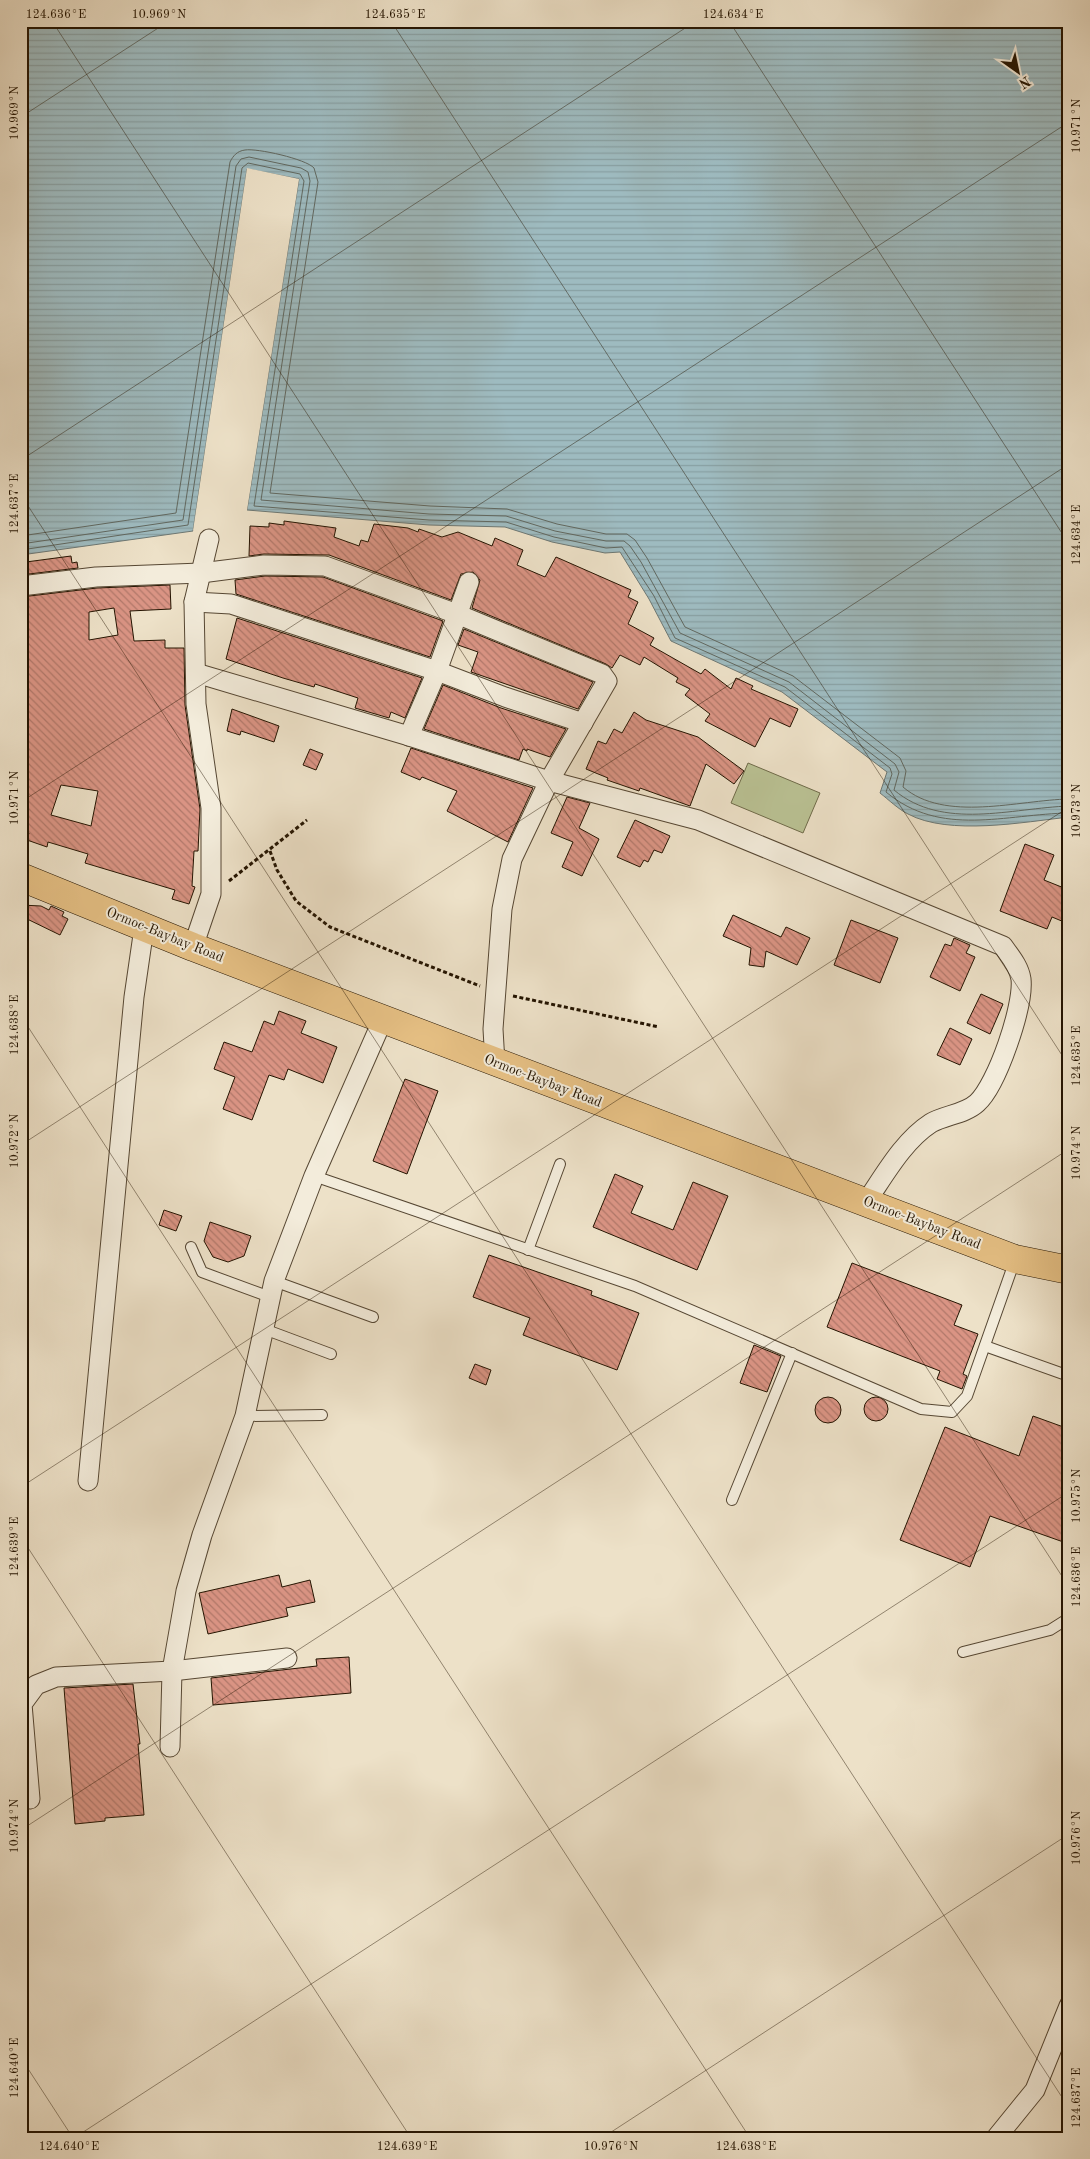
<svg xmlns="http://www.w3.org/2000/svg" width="1090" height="2159" viewBox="0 0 1090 2159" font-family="'Old Standard TT',serif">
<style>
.garden{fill:#bac294;stroke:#6f6b4a}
.water{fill:url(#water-rules);stroke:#6d7874}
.pier{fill:#ede1c8}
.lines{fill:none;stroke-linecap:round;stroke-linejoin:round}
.shore{stroke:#616860;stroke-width:1}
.building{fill:url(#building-back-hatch);stroke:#241401;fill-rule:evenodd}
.lane-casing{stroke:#564733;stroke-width:12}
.street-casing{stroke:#564733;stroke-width:21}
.highway-casing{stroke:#241401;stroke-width:29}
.path{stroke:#241401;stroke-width:3;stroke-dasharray:4 2.5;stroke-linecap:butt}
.lane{stroke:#f3ecdb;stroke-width:10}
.street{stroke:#f3ecdb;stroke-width:19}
.highway{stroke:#e6c084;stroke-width:28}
.ticks{fill:none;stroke:#241401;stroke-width:1;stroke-opacity:0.45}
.labels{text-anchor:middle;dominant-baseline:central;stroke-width:4;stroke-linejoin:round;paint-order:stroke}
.street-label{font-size:14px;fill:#241401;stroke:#f3ecdb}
.neatline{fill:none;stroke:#241401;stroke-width:2}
.ticks-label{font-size:12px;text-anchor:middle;fill:#241401}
</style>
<defs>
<pattern id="water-rules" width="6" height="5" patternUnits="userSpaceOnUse" patternTransform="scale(1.25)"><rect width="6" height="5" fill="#9ebbc0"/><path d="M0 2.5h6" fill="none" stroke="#88a0a3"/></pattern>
<pattern id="building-back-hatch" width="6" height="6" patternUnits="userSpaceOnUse" patternTransform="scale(1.25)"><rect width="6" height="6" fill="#da9484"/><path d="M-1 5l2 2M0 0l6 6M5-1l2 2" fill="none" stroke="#b1786a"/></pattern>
</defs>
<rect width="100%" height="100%" fill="#ede1c8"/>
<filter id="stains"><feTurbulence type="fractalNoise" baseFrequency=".004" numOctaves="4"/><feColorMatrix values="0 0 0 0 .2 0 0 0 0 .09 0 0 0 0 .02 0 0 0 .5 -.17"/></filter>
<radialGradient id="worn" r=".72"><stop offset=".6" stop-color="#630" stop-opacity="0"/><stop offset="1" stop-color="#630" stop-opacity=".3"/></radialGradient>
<!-- garden -->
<path class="garden" d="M748 763 820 793 803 833 731 803Z"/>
<!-- water -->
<path class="water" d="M21 21H1069V817C1024 822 949 836 908 814 898 809 889 800 880 793L887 772 782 692 671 641 649 599 620 552 605 553 552 542 505 527 429 525 247 510 299 179 247 169 193 531 21 555Z"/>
<!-- pier -->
<path class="pier" d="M247 168 299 179 247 510 245 511 297 181 249 171 195 530 193 531Z"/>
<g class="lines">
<!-- shore -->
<g class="shore">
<path d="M21 536 176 513 230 162C233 156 237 151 245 150 257 148 306 159 314 168L318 182 270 493 430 506 507 509 557 524 606 534H627L635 540 647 558 685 627 793 676 900 758 906 771 903 787C945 823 1018 800 1069 799"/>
<path d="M21 544 183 520 236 166 241 159 249 157 301 168 308 172 310 181 261 500 429 514 506 516 555 531 606 541H624L630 546 641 562 680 633 789 682 895 764 899 772 894 790C943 831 1011 808 1069 806"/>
<path d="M21 550 188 525 242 168 248 163 300 174 304 181 254 506 429 520 506 522 554 537 606 548 622 547 654 596 675 638 785 687 890 768 892 774 886 792C941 838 1005 814 1069 813"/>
</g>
</g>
<!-- building -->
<g class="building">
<path d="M284 521 336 528 334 537 359 546 361 540 368 542 374 524 408 528 418 532 419 529 442 537 458 532 492 546 495 538 523 550 517 565 545 577 556 557 631 590 628 597 638 602 628 624 654 638 650 645 701 674 705 669 731 689 736 678 753 686 751 689 798 709 790 727 770 718 755 747 705 721 710 714 685 695 690 689 676 682 678 678 644 657 640 665 620 655 612 668 606 664 472 608 480 580 473 572 461 574 451 600 329 555 264 554 249 556 250 526 269 527V523L284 525Z"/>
<path d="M71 556 72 563 77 562 78 568 21 575V567L27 566 26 562Z"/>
<path d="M265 576 323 577 443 621 430 657 236 594 235 580Z"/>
<path d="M170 585 171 609 130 611 134 641 165 640V648H184L185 705 200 809 198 851H194L192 886 195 887 189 904 172 899 175 890 85 863 88 854 48 842 47 847 27 840 29 833 21 831V622H24L21 597 97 588ZM114 608 118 635 89 640V612ZM61 785 98 791 91 826 51 815Z"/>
<path d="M237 618 422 678 405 718 391 712 389 718 355 708 358 698 315 684 314 687 283 678 226 659Z"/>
<path d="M464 629 593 682 578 709 471 672 478 652 458 645Z"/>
<path d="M443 685 501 708 566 729 550 757 527 749V751L523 749 519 760 424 729Z"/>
<path d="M232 709 279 726 274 742 241 731 240 735 227 731Z"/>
<path d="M634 712 646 720 698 737 744 771 734 784 706 764 690 806 640 788 639 791 607 780 608 778 586 769 598 741 606 744 614 729 622 733Z"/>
<path d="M411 748 533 788 508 842 447 811 457 791 422 777 420 780 401 772Z"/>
<path d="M310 749 323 754 316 770 303 765Z"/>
<path d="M567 797 590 803 579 828 599 839 582 876 562 867 573 842 551 833Z"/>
<path d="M635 820 670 836 662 853 654 850 648 862 644 860 640 867 617 857Z"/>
<path d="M1025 844 1054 855 1044 880 1069 890V924L1052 917 1047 929 1000 911Z"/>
<path d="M21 905 41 906 49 910 51 906 64 912 62 916 68 919 60 935 21 916Z"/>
<path d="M733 915 781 937 786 927 810 938 797 965 766 951 764 967 749 965 751 948 723 936Z"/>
<path d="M851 920 898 938 880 983 834 965Z"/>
<path d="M954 938 970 945 966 953 975 957 960 991 930 977 945 944 951 946Z"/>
<path d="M981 994 1003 1004 990 1034 967 1023Z"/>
<path d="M279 1011 306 1021 301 1033 337 1047 323 1083 288 1069 284 1080 269 1075 252 1120 223 1109 235 1077 214 1069 224 1042 252 1052 264 1021 274 1025Z"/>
<path d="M950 1028 972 1039 960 1065 937 1055Z"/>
<path d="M405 1079 438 1091 407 1174 373 1161Z"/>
<path d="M615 1174 643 1186 631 1213 673 1230 693 1182 728 1196 697 1270 593 1227Z"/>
<path d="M164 1210 182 1216 176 1231 159 1225Z"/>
<path d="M210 1222 251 1236 244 1256 228 1262 213 1257 204 1241Z"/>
<path d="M489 1255 592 1291 591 1295 639 1313 617 1370 523 1335 530 1318 473 1297Z"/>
<path d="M852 1263 962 1305 954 1325 978 1334 963 1374 967 1376 962 1389 937 1379 940 1371 827 1327Z"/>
<path d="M754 1345 781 1356 767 1392 740 1383Z"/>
<path d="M475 1364 491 1370 486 1385 469 1378Z"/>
<circle cx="828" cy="1410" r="13"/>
<circle cx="876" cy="1409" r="12"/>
<path d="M1033 1416 1069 1429V1544L990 1516 970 1567 900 1540 945 1427 1019 1456Z"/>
<path d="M279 1575 282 1587 310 1580 315 1602 286 1608 288 1616 208 1634 199 1593Z"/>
<path d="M349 1657 351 1693 213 1705 211 1678 317 1666 316 1659Z"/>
<path d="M133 1684 140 1744H138L144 1815 105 1818V1821L75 1824 64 1688Z"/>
</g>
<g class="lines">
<defs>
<g id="lane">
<path d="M314 1176 635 1286 921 1409 952 1412 967 1396 1015 1260"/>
<path d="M191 1247 202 1272 270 1297"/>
<path d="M528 1250 560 1164"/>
<path d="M274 1281 373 1317"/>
<path d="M264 1329 331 1354"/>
<path d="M985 1346 1069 1376"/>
<path d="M245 1416 322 1415"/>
<path d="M732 1500 792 1353"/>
<path d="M963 1652 1050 1630 1069 1618"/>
</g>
<g id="street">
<path d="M21 586 96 577 201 573 264 565 325 566 457 614 602 674 607 681 549 781 512 859 502 909 493 1029 495 1063"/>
<path d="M194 602 231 604 437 671 505 697 583 723"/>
<path d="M196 673 409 736 549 781 698 820 1003 946C1010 956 1019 966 1021 979 1024 1006 997 1085 977 1103 965 1114 945 1115 931 1123 903 1141 884 1176 866 1202"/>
<path d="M409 736 437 671 469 582"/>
<path d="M193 947 211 894V808L196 704 194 602 209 539"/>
<path d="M88 1481 134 997 144 928"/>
<path d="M170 1747 172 1671 186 1591 202 1535 245 1416 274 1281 314 1176 383 1019"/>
<path d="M30 1799 22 1704 36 1685 56 1677 172 1671 287 1658"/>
<path d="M996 2138 1035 2090 1069 2006"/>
</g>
<path id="highway" d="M21 877 193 947 1015 1259 1069 1270"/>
</defs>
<!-- lane casing -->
<use href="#lane" class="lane-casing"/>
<!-- street casing -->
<use href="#street" class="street-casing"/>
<!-- highway casing -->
<use href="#highway" class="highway-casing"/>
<!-- path -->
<g class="path">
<path d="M270 851 277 870 296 901 330 927 480 986"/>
<path d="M229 881 307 820"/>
<path d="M513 996 659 1027"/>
</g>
<!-- lane -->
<use href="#lane" class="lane"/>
<!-- street -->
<use href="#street" class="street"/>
<!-- highway -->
<use href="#highway" class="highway"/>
</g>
<!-- ticks -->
<path class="ticks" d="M52 21 1069 1587M391 21 1069 1066M729 21 1069 544M1067 21 1069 23M21 117 169 21M21 460 696 21M21 495 1069 2108M21 802 1069 122M21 1016 750 2138M21 1145 1069 464M21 1487 1069 807M21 1537 411 2138M21 1830 1069 1149M21 2058 73 2138M74 2138 1069 1492M602 2138 1069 1834"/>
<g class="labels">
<!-- street labels -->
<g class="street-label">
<text transform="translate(165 935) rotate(22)">Ormoc-Baybay Road</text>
<text transform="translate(543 1081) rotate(21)">Ormoc-Baybay Road</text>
<text transform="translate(922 1223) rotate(21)">Ormoc-Baybay Road</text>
</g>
</g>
<!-- margin -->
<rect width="1090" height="2159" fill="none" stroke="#ede1c8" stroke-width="55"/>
<!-- north arrow -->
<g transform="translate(1018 72) rotate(147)" stroke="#f3ecdb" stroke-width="4" paint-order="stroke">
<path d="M0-4L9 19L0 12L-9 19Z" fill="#241401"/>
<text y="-8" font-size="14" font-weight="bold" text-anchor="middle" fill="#241401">N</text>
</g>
<rect x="28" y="28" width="1034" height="2104" class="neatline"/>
<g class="ticks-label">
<text x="56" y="18">124.636°E</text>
<text x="159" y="18">10.969°N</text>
<text x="395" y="18">124.635°E</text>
<text x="733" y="18">124.634°E</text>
<text transform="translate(14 113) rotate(-90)" y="4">10.969°N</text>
<text transform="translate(1076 126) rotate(-90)" y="4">10.971°N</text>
<text transform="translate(14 504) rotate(-90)" y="4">124.637°E</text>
<text transform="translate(1076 535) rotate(-90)" y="4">124.634°E</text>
<text transform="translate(14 798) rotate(-90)" y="4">10.971°N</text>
<text transform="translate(1076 811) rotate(-90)" y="4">10.973°N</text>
<text transform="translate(14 1025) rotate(-90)" y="4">124.638°E</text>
<text transform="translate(1076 1056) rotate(-90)" y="4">124.635°E</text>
<text transform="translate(14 1141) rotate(-90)" y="4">10.972°N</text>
<text transform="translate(1076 1153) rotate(-90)" y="4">10.974°N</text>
<text transform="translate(1076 1496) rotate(-90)" y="4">10.975°N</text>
<text transform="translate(14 1547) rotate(-90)" y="4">124.639°E</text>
<text transform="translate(1076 1577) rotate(-90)" y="4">124.636°E</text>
<text transform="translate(14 1826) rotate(-90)" y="4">10.974°N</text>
<text transform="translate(1076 1838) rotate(-90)" y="4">10.976°N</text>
<text transform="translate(14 2068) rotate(-90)" y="4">124.640°E</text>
<text transform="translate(1076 2098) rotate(-90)" y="4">124.637°E</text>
<text x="69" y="2150">124.640°E</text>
<text x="407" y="2150">124.639°E</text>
<text x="611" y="2150">10.976°N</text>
<text x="746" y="2150">124.638°E</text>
</g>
<rect width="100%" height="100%" filter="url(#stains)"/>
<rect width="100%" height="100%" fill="url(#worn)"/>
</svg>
